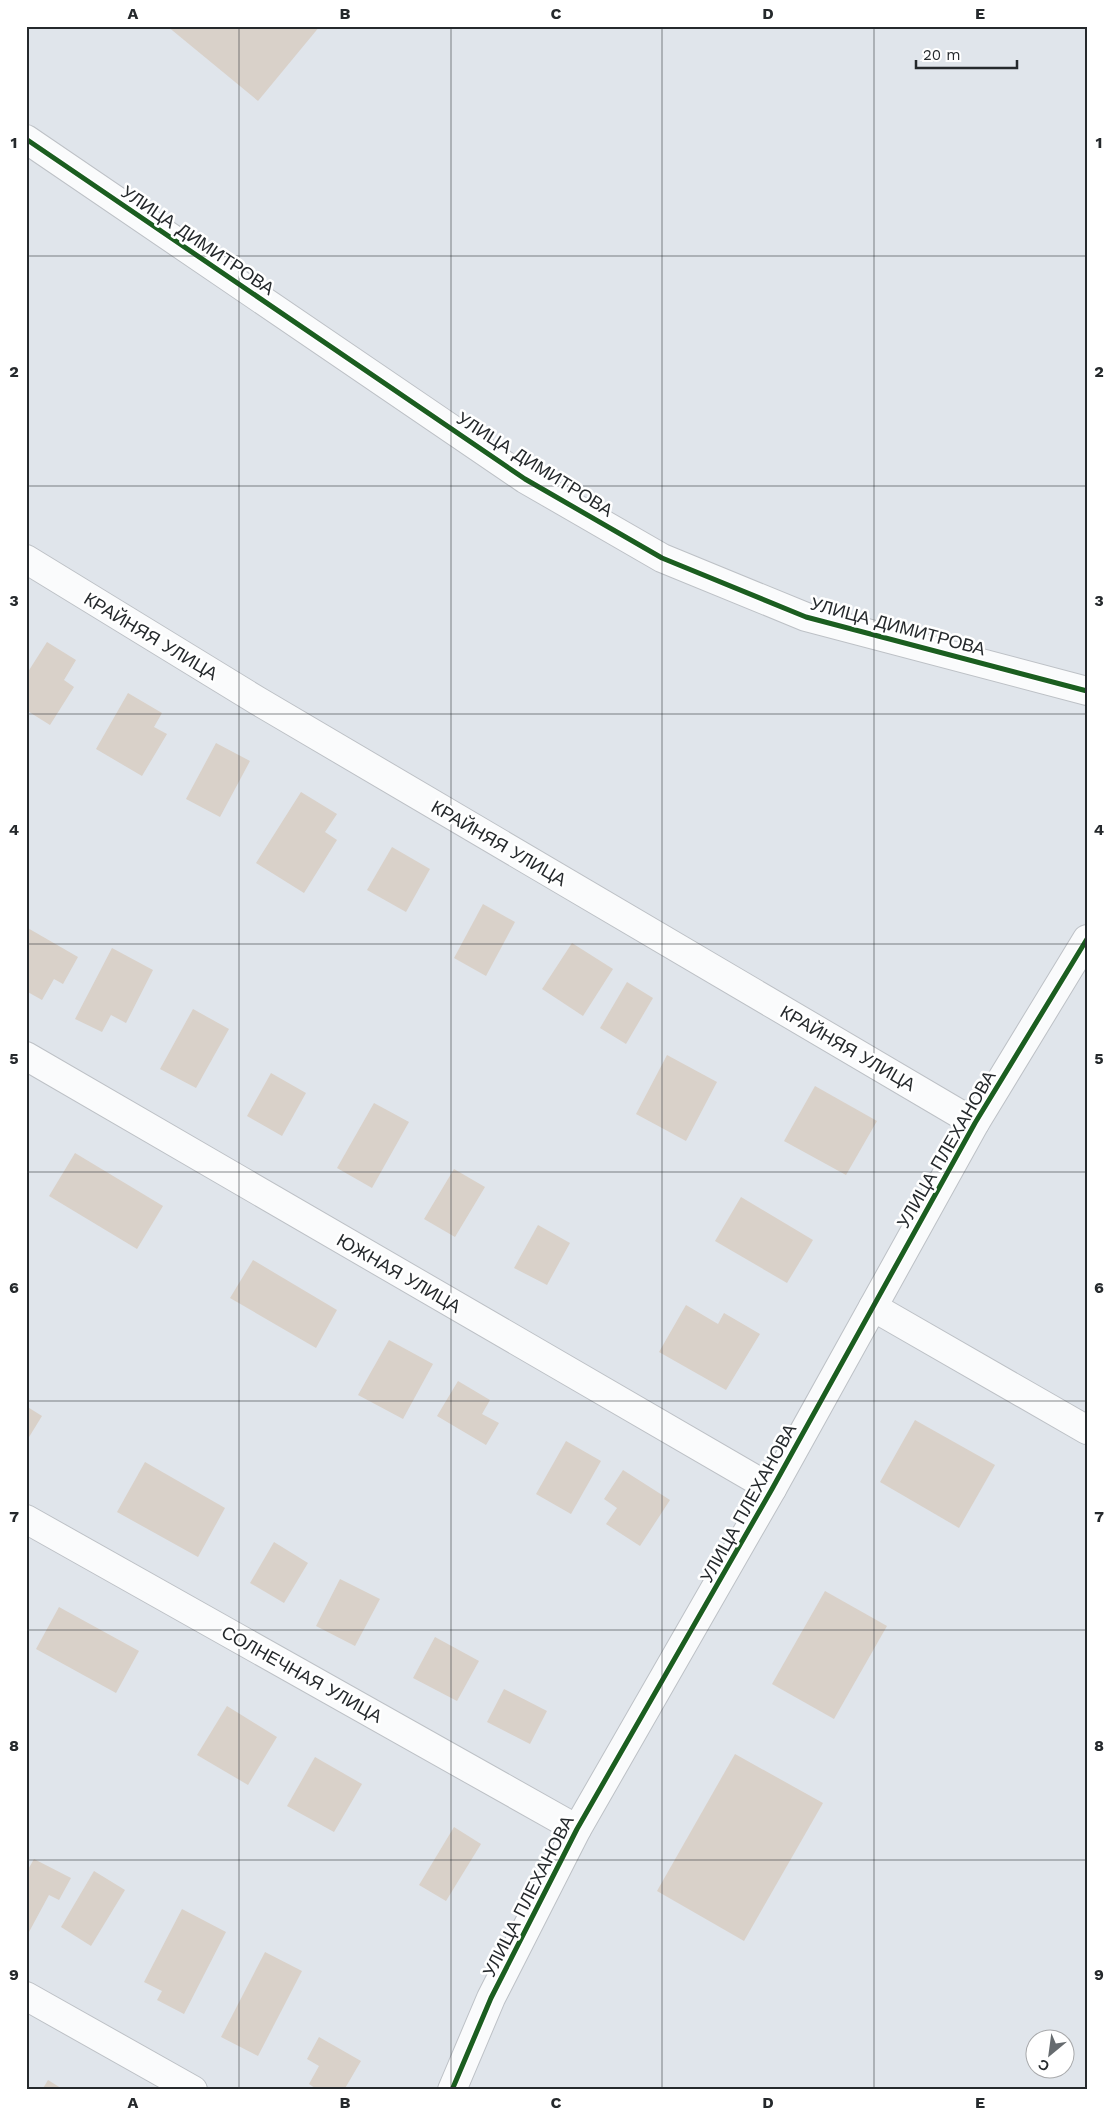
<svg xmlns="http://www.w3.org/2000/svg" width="1113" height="2116" viewBox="0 0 1113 2116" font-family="'Work Sans',sans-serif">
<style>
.building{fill:#d9d1c9}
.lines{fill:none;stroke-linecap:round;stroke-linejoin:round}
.minor-casing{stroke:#bdc1c6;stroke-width:30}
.minor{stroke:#fafbfc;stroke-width:28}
.cycleway-casing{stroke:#fff;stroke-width:8}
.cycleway{stroke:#1b5e20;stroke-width:5}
.grid{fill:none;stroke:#25292c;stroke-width:1;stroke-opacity:0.55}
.labels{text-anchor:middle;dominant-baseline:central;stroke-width:5;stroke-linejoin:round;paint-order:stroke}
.street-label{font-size:18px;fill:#25292c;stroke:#fff}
.neatline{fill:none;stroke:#25292c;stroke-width:2}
.grid-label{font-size:16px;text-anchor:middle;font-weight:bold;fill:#25292c}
</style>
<rect width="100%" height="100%" fill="#e0e5eb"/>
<!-- building -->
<g class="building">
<path d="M167 26H320L258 101Z"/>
<path d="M47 642 76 660 64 680 74 687 50 725 26 710V675Z"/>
<path d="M128 693 162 713 154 727 167 734 142 776 96 749Z"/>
<path d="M216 743 250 761 220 817 186 799Z"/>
<path d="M301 792 337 814 325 832 337 840 304 893 256 863Z"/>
<path d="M392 847 430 869 406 912 367 890Z"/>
<path d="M483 904 515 922 486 976 454 958Z"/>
<path d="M26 927 78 957 63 984 54 979 42 1000 26 991Z"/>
<path d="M572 943 613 969 583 1016 542 989Z"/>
<path d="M112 948 153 970 126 1023 111 1015 102 1032 75 1019Z"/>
<path d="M627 982 653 998 626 1044 600 1028Z"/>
<path d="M193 1009 229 1029 196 1088 160 1069Z"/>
<path d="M667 1055 717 1082 686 1141 636 1114Z"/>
<path d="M271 1073 306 1093 282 1136 247 1116Z"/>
<path d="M815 1086 877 1121 846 1175 784 1141Z"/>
<path d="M374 1103 409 1122 372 1188 337 1168Z"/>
<path d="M75 1153 163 1206 137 1249 49 1196Z"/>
<path d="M454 1169 485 1187 455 1237 424 1219Z"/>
<path d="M741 1197 813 1240 787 1283 715 1241Z"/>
<path d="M538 1225 570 1243 547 1285 514 1268Z"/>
<path d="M253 1260 337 1310 316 1348 230 1298Z"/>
<path d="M686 1305 718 1324 724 1313 760 1334 726 1390 659 1352Z"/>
<path d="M389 1340 433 1364 403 1419 358 1395Z"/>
<path d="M458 1381 490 1400 482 1414 499 1423 486 1445 437 1416Z"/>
<path d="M26 1406 42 1416 26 1442Z"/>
<path d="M915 1420 995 1465 959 1528 880 1482Z"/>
<path d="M566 1441 601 1461 571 1514 536 1494Z"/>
<path d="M145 1462 225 1508 198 1557 117 1512Z"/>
<path d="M623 1470 670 1500 640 1546 606 1524 617 1508 604 1499Z"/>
<path d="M274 1542 308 1563 284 1603 250 1583Z"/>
<path d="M340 1579 380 1599 355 1646 316 1626Z"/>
<path d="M825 1591 887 1626 834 1719 772 1684Z"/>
<path d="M59 1607 139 1651 116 1693 36 1649Z"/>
<path d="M435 1637 479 1661 457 1701 413 1678Z"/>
<path d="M504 1689 547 1711 530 1744 487 1722Z"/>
<path d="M227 1706 277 1737 248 1785 197 1755Z"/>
<path d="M735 1754 823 1803 744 1941 657 1891Z"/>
<path d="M315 1757 362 1784 334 1832 287 1806Z"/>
<path d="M454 1827 481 1844 446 1901 419 1885Z"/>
<path d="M34 1859 71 1878 59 1900 49 1895 29 1932 26 1930V1873Z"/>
<path d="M94 1871 125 1890 91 1946 61 1927Z"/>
<path d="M182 1909 226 1932 184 2014 157 2000 162 1991 144 1982Z"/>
<path d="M265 1952 302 1971 258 2056 221 2037Z"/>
<path d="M319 2037 361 2061 344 2090H318L309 2084 319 2066 307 2059Z"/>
<path d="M48 2080 64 2090H42Z"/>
</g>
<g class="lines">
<defs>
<g id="minor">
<path d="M26 139 525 479 662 558 806 617 1087 691"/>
<path d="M26 559 258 701 975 1123"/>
<path d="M26 1056 772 1489"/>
<path d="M873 1307 1087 1430"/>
<path d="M26 1519 577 1829"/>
<path d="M26 1996 193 2090"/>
<path d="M452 2090 491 1998 577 1829 772 1489 975 1123 1087 939"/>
</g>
</defs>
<!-- minor casing -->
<use href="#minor" class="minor-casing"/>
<!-- minor -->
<use href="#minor" class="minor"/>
<defs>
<g id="cycleway">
<path d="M26 139 525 479 662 558 806 617 1087 691"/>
<path d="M452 2090 491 1998 577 1829 772 1489 975 1123 1087 939"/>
</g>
</defs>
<!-- cycleway casing -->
<use href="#cycleway" class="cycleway-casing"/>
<!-- cycleway -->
<use href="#cycleway" class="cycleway"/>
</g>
<!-- grid -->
<path class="grid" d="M239 26V2090M451 26V2090M662 26V2090M874 26V2090M26 256H1087M26 486H1087M26 714H1087M26 944H1087M26 1172H1087M26 1401H1087M26 1630H1087M26 1860H1087"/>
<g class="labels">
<!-- street labels -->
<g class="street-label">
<text transform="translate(198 240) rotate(34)">УЛИЦА ДИМИТРОВА</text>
<text transform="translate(535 464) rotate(32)">УЛИЦА ДИМИТРОВА</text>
<text transform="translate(898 626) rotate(15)">УЛИЦА ДИМИТРОВА</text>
<text transform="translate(151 636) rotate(31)">КРАЙНЯЯ УЛИЦА</text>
<text transform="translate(499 843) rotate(30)">КРАЙНЯЯ УЛИЦА</text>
<text transform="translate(848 1048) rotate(30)">КРАЙНЯЯ УЛИЦА</text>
<text transform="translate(946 1149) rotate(-60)">УЛИЦА ПЛЕХАНОВА</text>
<text transform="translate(399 1273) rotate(30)">ЮЖНАЯ УЛИЦА</text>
<text transform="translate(748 1503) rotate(-61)">УЛИЦА ПЛЕХАНОВА</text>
<text transform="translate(302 1674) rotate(29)">СОЛНЕЧНАЯ УЛИЦА</text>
<text transform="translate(528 1896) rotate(-63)">УЛИЦА ПЛЕХАНОВА</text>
</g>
</g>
<!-- border -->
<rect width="1113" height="2116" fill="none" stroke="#ffffff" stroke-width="55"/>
<!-- north arrow -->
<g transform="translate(1050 2054) rotate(209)"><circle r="24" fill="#ffffff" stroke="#a8a9ab"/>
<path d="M0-4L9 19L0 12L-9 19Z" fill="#666b6f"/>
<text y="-8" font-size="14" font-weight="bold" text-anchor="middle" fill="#25292c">С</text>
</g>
<!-- scale -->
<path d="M916 60v8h101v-8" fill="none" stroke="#25292c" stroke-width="2.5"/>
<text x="923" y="60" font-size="15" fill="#25292c" stroke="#ffffff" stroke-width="4" paint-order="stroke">20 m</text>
<rect x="28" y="28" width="1058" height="2060" class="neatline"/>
<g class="grid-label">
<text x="133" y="19">A</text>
<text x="345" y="19">B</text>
<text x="556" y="19">C</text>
<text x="768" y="19">D</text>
<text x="980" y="19">E</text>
<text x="14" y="148">1</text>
<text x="1099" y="148">1</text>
<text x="14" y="377">2</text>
<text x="1099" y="377">2</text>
<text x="14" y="606">3</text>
<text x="1099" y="606">3</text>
<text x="14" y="835">4</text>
<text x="1099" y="835">4</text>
<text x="14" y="1064">5</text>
<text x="1099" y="1064">5</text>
<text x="14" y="1293">6</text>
<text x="1099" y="1293">6</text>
<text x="14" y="1522">7</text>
<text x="1099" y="1522">7</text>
<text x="14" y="1751">8</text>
<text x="1099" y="1751">8</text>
<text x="14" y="1980">9</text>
<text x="1099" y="1980">9</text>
<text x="133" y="2108">A</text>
<text x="345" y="2108">B</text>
<text x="556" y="2108">C</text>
<text x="768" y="2108">D</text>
<text x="980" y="2108">E</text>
</g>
</svg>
